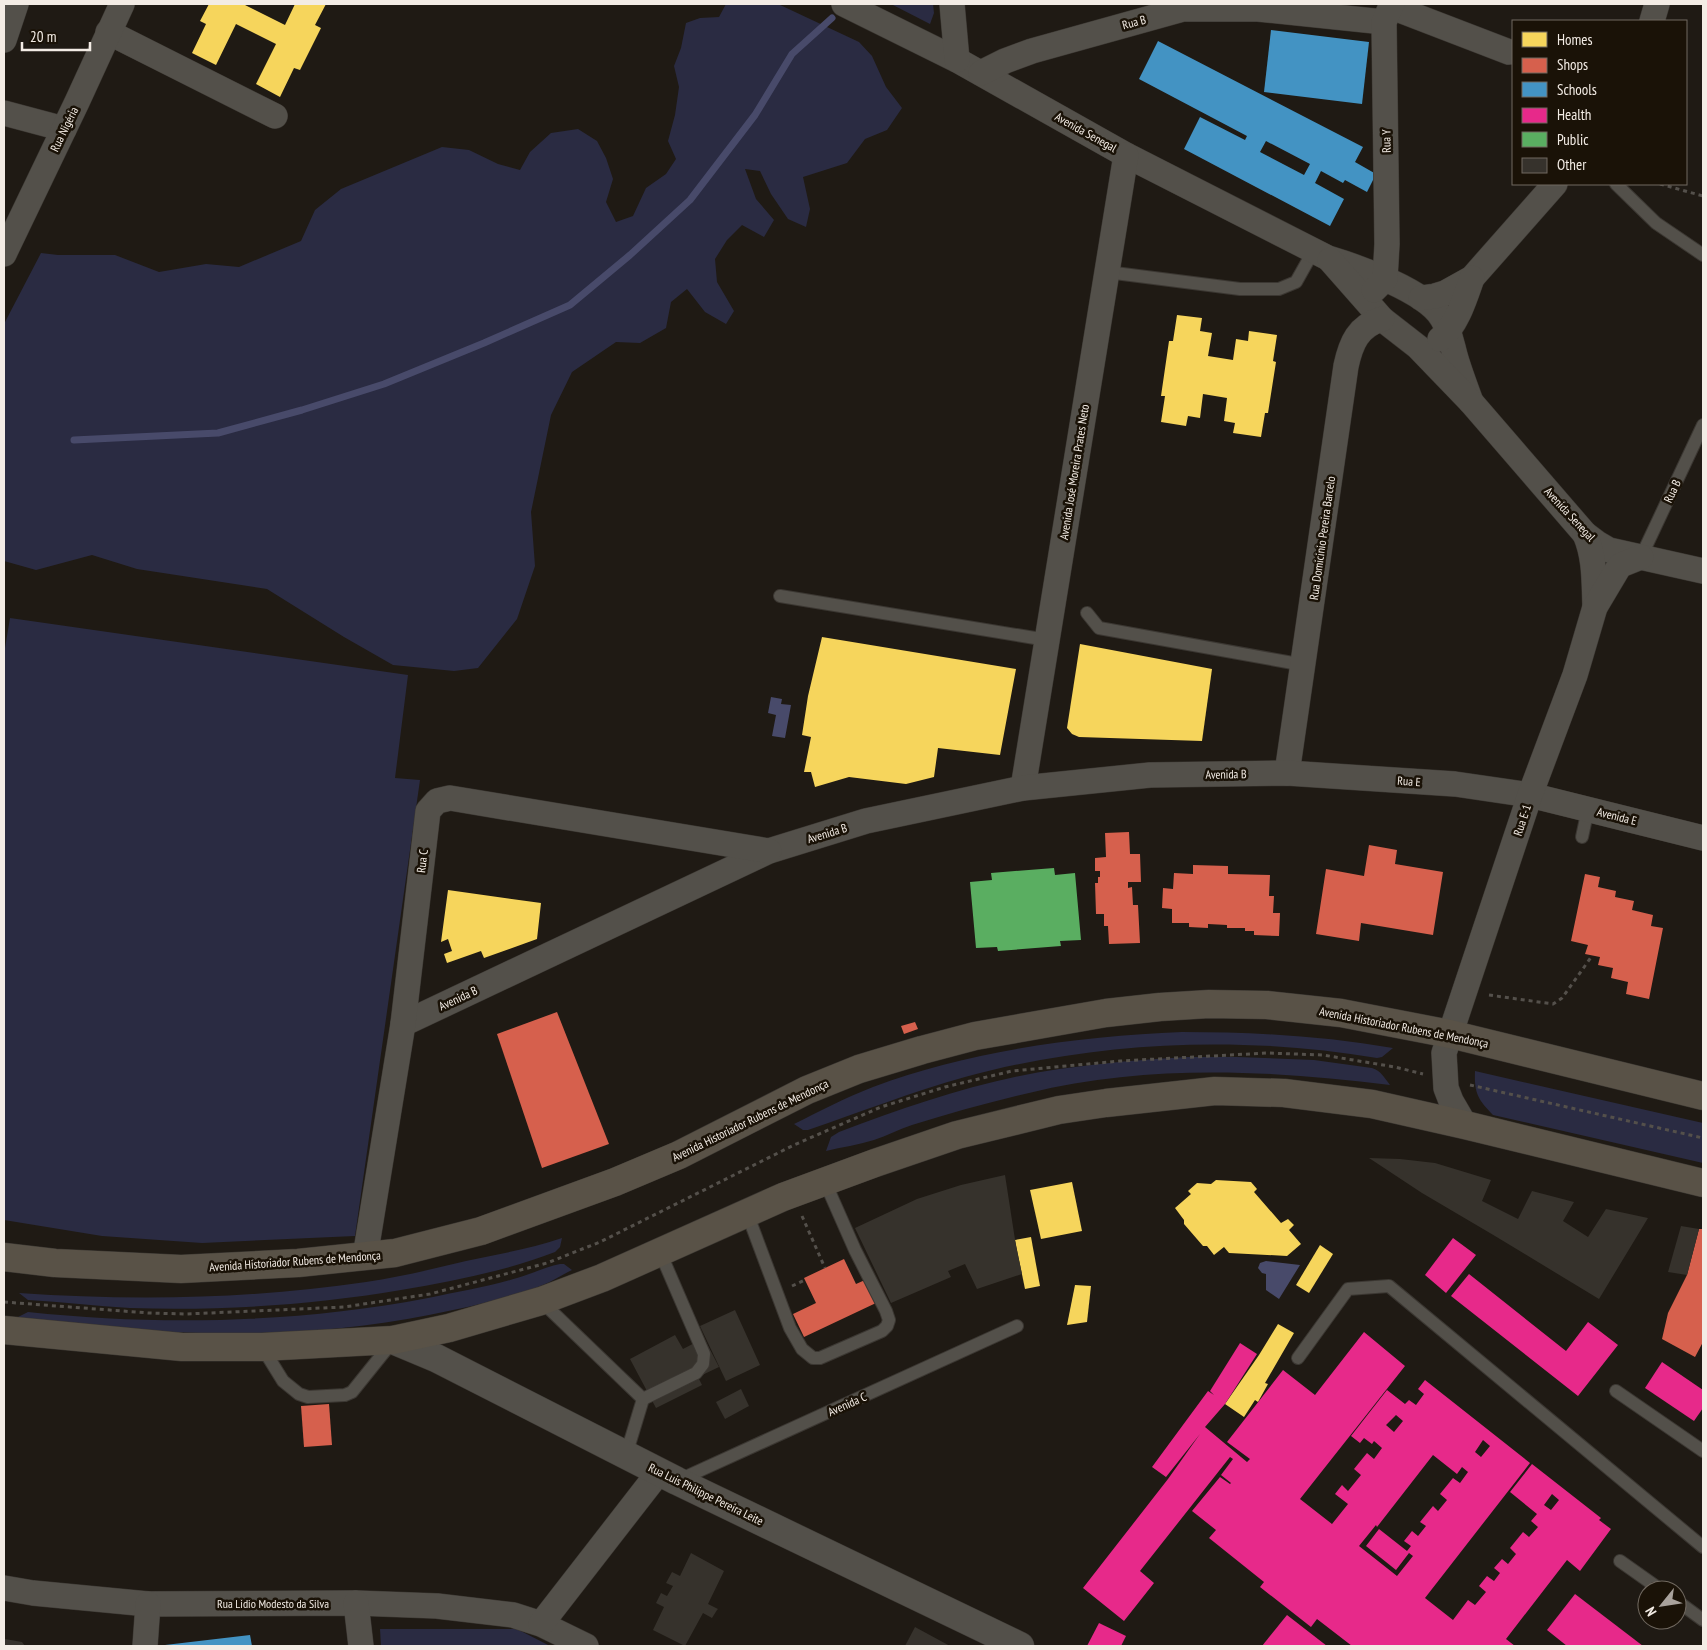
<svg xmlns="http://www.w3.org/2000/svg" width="1707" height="1650" viewBox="0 0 1707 1650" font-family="'PT Sans Narrow',sans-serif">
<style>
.green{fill:#2a2b42}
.water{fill:#484a6a}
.homes{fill:#f6d55c}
.shops{fill:#d6604d}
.schools{fill:#4393c3;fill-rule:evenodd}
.health{fill:#e7298a;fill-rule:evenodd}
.public{fill:#5aae61}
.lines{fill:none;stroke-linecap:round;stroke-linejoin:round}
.stream{stroke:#484a6a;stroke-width:7}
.building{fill:#36322c}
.service-casing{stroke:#3b3732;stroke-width:14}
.minor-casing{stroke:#3b3732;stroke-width:26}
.tertiary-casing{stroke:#3b3732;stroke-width:29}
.primary-casing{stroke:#3b3732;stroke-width:29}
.path{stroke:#54504b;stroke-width:3;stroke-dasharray:4 4;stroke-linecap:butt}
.service{stroke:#53504a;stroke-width:12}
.minor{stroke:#53504a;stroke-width:25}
.tertiary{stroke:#53504a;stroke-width:28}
.primary{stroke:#595247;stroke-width:28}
.labels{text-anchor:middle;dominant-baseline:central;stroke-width:5;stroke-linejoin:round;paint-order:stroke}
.street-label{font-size:12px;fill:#f3ece5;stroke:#1a1207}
</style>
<rect width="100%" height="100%" fill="#1f1a14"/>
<!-- green -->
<g class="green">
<path d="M726 4H778L859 42 872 56 886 87 902 108 887 130 865 139 847 163 803 177 810 209 806 227 788 219 771 194 760 171 745 169 756 199 774 220 764 237 742 225 727 240 715 259 717 282 734 311 726 324 705 312 687 289 671 302 666 328 640 343 616 342 572 372 551 415 531 512 535 566 517 619 478 668 454 671 393 665 344 637 267 589 137 569 92 555 36 570 4 561V324L41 253 58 255H115L159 272 206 264 239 267 301 241 315 210 341 189 442 147 469 150 498 164 520 170 530 152 551 133 578 129 597 141 606 158 613 179 606 202 616 222 633 216 646 188 666 174 676 159 668 141 675 115 679 87 674 66 681 48 686 23 700 18 719 17Z"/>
<path d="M891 4H933L934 13 930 24Z"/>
<path d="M10 618 408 675 395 778 420 780 355 1236 202 1243 102 1236 4 1220V654Z"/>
<path d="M1182 1032C1253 1032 1323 1036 1393 1048L1382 1057 1377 1058C1242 1035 1098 1041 965 1077 912 1092 860 1112 808 1130H803L794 1124C820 1111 845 1098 873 1087 968 1051 1080 1036 1182 1032Z"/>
<path d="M1188 1057H1237L1314 1060 1372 1068C1381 1071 1384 1077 1390 1085 1270 1070 1147 1064 1029 1093 990 1102 951 1113 912 1125 899 1129 887 1136 874 1140 858 1145 842 1147 826 1151L831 1137 839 1132C910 1105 983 1080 1059 1069 1102 1063 1145 1059 1188 1057Z"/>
<path d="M1475 1071 1703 1123V1163L1493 1115C1478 1100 1474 1093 1475 1071Z"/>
<path d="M562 1238 560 1247 555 1252C506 1271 454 1281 401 1290 312 1305 221 1311 130 1308 96 1306 62 1302 28 1300L19 1293C134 1301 252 1299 366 1282 400 1277 433 1269 466 1261 498 1254 531 1249 562 1238Z"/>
<path d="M560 1264H564L572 1270C560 1276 548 1284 535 1288 501 1300 465 1308 429 1315 344 1332 257 1336 170 1332 119 1330 67 1323 16 1318L28 1312C161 1326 297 1323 428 1298 457 1292 488 1287 517 1278 531 1274 545 1267 560 1264Z"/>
<path d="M380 1629H517L550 1646H381Z"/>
</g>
<!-- water -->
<g class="water">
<path d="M771 697 782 699 781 704 791 705 785 738 772 736 776 715 768 713Z"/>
<path d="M1266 1261 1300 1265 1279 1299 1266 1290V1274L1262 1273 1258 1268 1260 1263Z"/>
</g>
<!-- homes -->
<g class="homes">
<path d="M209 4H246L245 5 285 25 295 4H326L315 25 321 28 300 70 294 68 280 97 256 84 276 44 236 24 216 65 192 53 206 24 200 21Z"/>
<path d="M1177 315 1202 318 1200 331 1212 333 1208 356 1233 360 1236 339 1248 341 1249 331 1277 335 1273 361 1276 362 1268 413H1265L1261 437 1233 433 1235 423 1224 421 1227 398 1203 394 1200 418 1188 416 1186 426 1161 422 1165 396H1161L1169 341H1173Z"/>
<path d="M822 637 1016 669 1000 755 938 748 934 777 906 784 849 777 815 787 811 772H804L811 737 802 735 808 696Z"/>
<path d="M1080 644 1212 669 1202 741 1079 737 1072 734 1067 728Z"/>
<path d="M448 890 541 903 537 939 484 958 481 951 447 963 444 954 452 951 448 939 441 942Z"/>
<path d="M1216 1180 1251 1182 1257 1189 1254 1192 1281 1223 1288 1219 1294 1225 1289 1230 1301 1244 1287 1256 1229 1253 1224 1247 1214 1255 1207 1246H1203L1184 1224V1220L1175 1208 1191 1194 1188 1191 1197 1183 1211 1184Z"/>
<path d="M1072 1182 1082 1231 1041 1239 1030 1190Z"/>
<path d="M1031 1237 1040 1286 1025 1289 1015 1240Z"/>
<path d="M1320 1245 1333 1254 1309 1293 1296 1285Z"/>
<path d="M1075 1285 1091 1286 1087 1322 1067 1325Z"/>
<path d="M1278 1324 1294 1333 1265 1383 1268 1384 1258 1402 1255 1400 1244 1417 1225 1404 1259 1355Z"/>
</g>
<!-- shops -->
<g class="shops">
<path d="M1129 832 1130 854H1140L1141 882H1128V888L1132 887 1133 905H1138L1140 943 1109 944 1108 926H1104V914H1096L1095 883H1098V877H1100V871H1095V858L1106 857 1105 833Z"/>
<path d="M1369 845 1397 850 1395 864 1443 872 1433 935 1361 923 1359 941 1316 934 1326 869 1364 876Z"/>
<path d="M1193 865 1228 866V874L1270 875 1269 896H1274L1273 913H1280L1279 936 1254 935V931H1245V928H1227V925L1208 924V928L1189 927V923H1172V909L1162 908 1163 888 1173 889 1174 873 1193 874Z"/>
<path d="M1585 874 1600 877 1598 887 1616 891 1615 897 1634 901 1632 910 1653 915 1651 926 1663 928 1649 999 1626 994 1628 982 1611 978 1613 968 1598 965 1600 957 1585 954 1588 945 1571 941Z"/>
<path d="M557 1012 609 1144 542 1168 497 1034Z"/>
<path d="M915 1022 918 1029 904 1034 901 1026Z"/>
<path d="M1699 1229H1703V1342L1695 1357 1662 1339 1668 1313 1687 1275Z"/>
<path d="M844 1259 856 1284 865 1280 876 1303 804 1337 793 1314 816 1303 804 1278Z"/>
<path d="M329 1404 332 1445 304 1447 301 1406Z"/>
</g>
<!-- schools -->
<g class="schools">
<path d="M1271 30 1369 42 1362 104 1264 92Z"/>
<path d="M1158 41 1363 147 1355 162 1376 174 1367 192 1345 180 1343 183 1321 171 1315 183 1344 199 1330 226 1184 149 1200 117 1245 140 1247 136 1139 79ZM1266 141 1310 164 1304 175 1260 152Z"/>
<path d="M250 1635 252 1646H165V1645Z"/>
</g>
<!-- health -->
<g class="health">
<path d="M1453 1238 1476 1255 1446 1293 1425 1275Z"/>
<path d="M1469 1274 1566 1351 1588 1322 1618 1345 1578 1396 1451 1296Z"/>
<path d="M1364 1332 1405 1366 1300 1499 1332 1524 1348 1504 1335 1494 1342 1485 1348 1491 1361 1475 1354 1469 1367 1453 1374 1459 1382 1448 1374 1441 1372 1444 1364 1438 1360 1443 1351 1436 1387 1390 1405 1404 1409 1400 1416 1405 1424 1394 1418 1389 1425 1380 1530 1463 1425 1598 1453 1620 1468 1600 1475 1605 1486 1592 1479 1586 1487 1576 1494 1581 1500 1573 1494 1568 1502 1559 1508 1564 1516 1554 1510 1548 1523 1532 1529 1537 1538 1527 1531 1521 1537 1514 1510 1492 1532 1464 1601 1518 1599 1520 1611 1529 1580 1571 1567 1560 1506 1639 1515 1646H1352L1317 1619 1311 1627 1260 1587 1264 1582 1209 1538 1216 1530 1192 1511 1220 1477 1230 1484 1231 1483 1221 1475 1233 1459 1230 1457 1140 1571 1154 1583 1124 1621 1083 1588 1168 1479 1200 1434 1166 1477 1152 1467 1208 1391 1214 1395 1210 1391 1240 1343 1257 1354 1225 1404 1205 1427 1247 1462 1250 1459 1227 1442 1283 1370 1315 1395ZM1396 1415 1403 1421 1394 1432 1386 1425ZM1483 1440 1490 1446 1481 1457 1475 1452ZM1433 1455 1457 1474 1462 1467 1468 1472 1460 1483 1453 1478 1440 1494 1447 1500 1438 1511 1433 1506 1420 1522 1426 1526 1418 1536 1412 1531 1404 1541 1411 1546 1407 1551 1379 1529 1366 1546 1396 1570 1409 1553 1413 1556 1397 1576 1359 1546 1376 1525 1377 1527ZM1552 1494 1559 1500 1551 1510 1544 1505Z"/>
<path d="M1662 1362 1703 1390V1408L1694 1421 1645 1388Z"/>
<path d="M1575 1594 1643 1646H1567L1547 1630Z"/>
<path d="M1287 1615 1327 1646H1262Z"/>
<path d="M1099 1623 1126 1636 1121 1646H1087Z"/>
</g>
<!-- public -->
<path class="public" d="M1054 868 1055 875 1075 873 1081 940 1060 941 1061 946 998 951 997 947 976 948 970 882 992 880 991 873Z"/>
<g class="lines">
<!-- stream -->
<path class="stream" d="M74 440 218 433 302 410 384 384 484 343 570 305 630 255 690 200 755 115 792 54 832 18"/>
</g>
<!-- building -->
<g class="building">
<path d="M1369 1158 1400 1159 1435 1163 1491 1180 1482 1201 1518 1219 1532 1191 1574 1202 1563 1221 1588 1237 1606 1209 1648 1218 1599 1299 1495 1236 1422 1193Z"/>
<path d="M1005 1175 1016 1246 1022 1274 977 1289 965 1264 948 1271 951 1277 891 1303 855 1228 917 1199 961 1185Z"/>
<path d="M1681 1226 1699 1229 1687 1275 1668 1272Z"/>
<path d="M735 1310 760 1365 726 1381 700 1326Z"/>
<path d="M675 1335 683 1349 704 1338 719 1367 698 1377 702 1385 656 1408 630 1359Z"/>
<path d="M741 1389 749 1406 725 1419 716 1402Z"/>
<path d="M691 1553 724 1571 708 1604 718 1609 717 1610 712 1618 703 1613 685 1646 653 1630 664 1607 656 1603 661 1593 667 1596 673 1586 666 1583 672 1572 680 1576Z"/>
<path d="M915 1627 950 1646H905Z"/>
<path d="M5 1639 22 1642 25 1646H4Z"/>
</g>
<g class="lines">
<defs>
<g id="service">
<path d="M1616 184 1656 223 1703 255"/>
<path d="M1107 272 1240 289H1279L1296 282 1314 250"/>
<path d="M1641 557 1703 425"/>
<path d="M780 596 1047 640"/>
<path d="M1087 613 1099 628 1304 665"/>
<path d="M1582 837 1588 809"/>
<path d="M747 1213 790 1328 802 1349 813 1358H820L882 1331 887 1326 889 1320 886 1311 855 1250 825 1182"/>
<path d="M541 1301 643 1399 626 1455"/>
<path d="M262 1347 283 1381 299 1394 308 1397 345 1395 352 1392 393 1341"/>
<path d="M1298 1358 1348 1289 1389 1286 1703 1547"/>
<path d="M1616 1391 1703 1451"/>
<path d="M643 1399 696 1373 703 1364 704 1354 660 1252"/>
<path d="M679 1480 1017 1326"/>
<path d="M1620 1561 1661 1590"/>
<path d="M1677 1601 1703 1620"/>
</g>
<g id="minor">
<path d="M844 4 957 60 1126 155 1328 258C1358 267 1426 291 1442 318 1451 332 1452 347 1457 362 1461 375 1466 388 1471 402"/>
<path d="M952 4 957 60"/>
<path d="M1392 7 1509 52"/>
<path d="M1652 21 1657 4"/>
<path d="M108 32 275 116"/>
<path d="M4 40 16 4"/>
<path d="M981 73 1005 61 1032 51 1183 9H1258L1384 22"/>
<path d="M4 113 64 129"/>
<path d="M4 254 77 102 122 4"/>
<path d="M1330 260 1382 319 1418 347 1471 402 1585 534 1597 543 1609 550 1703 571"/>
<path d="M1374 290 1385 279 1387 244 1384 22 1392 4"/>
<path d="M1421 298 1435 296 1445 293 1472 278 1555 184"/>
<path d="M1440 339C1457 325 1465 298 1472 278"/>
<path d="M1585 534C1595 557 1594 581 1595 607"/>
<path d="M1287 773 1346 366C1351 343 1358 326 1382 319"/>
<path d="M1023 788 1126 155"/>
<path d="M403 1024 769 851 866 821 1023 788 1150 775 1287 773 1455 784 1530 795 1703 838"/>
<path d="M1465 1125 1451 1101 1446 1088 1444 1053 1530 795 1575 675 1595 607 1617 570 1621 565 1641 557"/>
<path d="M365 1257 403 1024 428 811 437 801 450 798 769 851"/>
<path d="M4 1588 33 1593 148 1604 356 1603 437 1606 513 1615 541 1624 586 1646"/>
<path d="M356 1603 361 1646"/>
<path d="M541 1624 659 1472"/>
<path d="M145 1646 148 1604"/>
</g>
<path id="tertiary" d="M393 1340 436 1358 677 1481 1020 1646"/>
<g id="primary">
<path d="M4 1257 55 1263 181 1269 298 1263 395 1253 481 1231 615 1182 679 1155 807 1090 859 1069 922 1050 975 1036 1106 1013 1160 1007 1209 1004 1267 1005 1341 1013 1450 1034 1703 1096"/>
<path d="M4 1330 182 1347H262L393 1340 449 1328 541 1301 602 1278 783 1197 875 1163 957 1135 1059 1110 1106 1103 1215 1091 1284 1093 1372 1104 1465 1125 1703 1183"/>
</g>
</defs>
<!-- service casing -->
<use href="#service" class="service-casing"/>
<!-- minor casing -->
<use href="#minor" class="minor-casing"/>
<!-- tertiary casing -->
<use href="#tertiary" class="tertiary-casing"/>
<!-- primary casing -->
<use href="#primary" class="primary-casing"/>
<!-- path -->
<g class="path">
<path d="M1660 184 1703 196"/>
<path d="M1489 995 1553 1004 1562 998 1592 956"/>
<path d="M1470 1085 1703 1138"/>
<path d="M802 1216 825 1268"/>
<path d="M792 1286 805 1280"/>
<path d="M4 1302 149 1313 187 1314 344 1307 430 1294 547 1263 600 1242 794 1145 881 1107 945 1087 1012 1071 1120 1061 1267 1053 1323 1055 1395 1067 1423 1074"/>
</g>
<!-- service -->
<use href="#service" class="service"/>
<!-- minor -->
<use href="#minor" class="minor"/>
<!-- tertiary -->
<use href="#tertiary" class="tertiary"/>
<!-- primary -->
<use href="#primary" class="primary"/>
</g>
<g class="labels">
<!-- street labels -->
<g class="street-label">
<text transform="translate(1134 22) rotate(-15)">Rua B</text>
<text transform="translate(64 129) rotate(-64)">Rua Nigéria</text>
<text transform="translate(1086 132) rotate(29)">Avenida Senegal</text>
<text transform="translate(1386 141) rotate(-91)">Rua Y</text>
<text transform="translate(1074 472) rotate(-81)">Avenida José Moreira Prates Neto</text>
<text transform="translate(1672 491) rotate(-65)">Rua B</text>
<text transform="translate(1570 514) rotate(47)">Avenida Senegal</text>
<text transform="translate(1322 538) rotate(-82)">Rua Domicinio Pereira Barcelo</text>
<text transform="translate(1226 774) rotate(-1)">Avenida B</text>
<text transform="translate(1409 781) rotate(4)">Rua E</text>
<text transform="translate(1617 816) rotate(14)">Avenida E</text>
<text transform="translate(1522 820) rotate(-72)">Rua E-1</text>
<text transform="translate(827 833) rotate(-17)">Avenida B</text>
<text transform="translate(422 861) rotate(-83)">Rua C</text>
<text transform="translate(458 998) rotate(-25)">Avenida B</text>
<text transform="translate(1404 1027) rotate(11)">Avenida Historiador Rubens de Mendonça</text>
<text transform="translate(750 1120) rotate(-26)">Avenida Historiador Rubens de Mendonça</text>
<text transform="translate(295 1261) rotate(-4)">Avenida Historiador Rubens de Mendonça</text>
<text transform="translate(847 1404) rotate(-24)">Avenida C</text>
<text transform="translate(706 1494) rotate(26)">Rua Luis Philippe Pereira Leite</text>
<text x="273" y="1603">Rua Lidio Modesto da Silva</text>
</g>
</g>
<!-- border -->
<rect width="1707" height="1650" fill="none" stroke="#f3ece5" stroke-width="10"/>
<!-- legend -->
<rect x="1512" y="20" width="175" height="165" fill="#1a1207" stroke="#716960"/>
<rect x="1522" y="32" width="25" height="15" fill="#f6d55c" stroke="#716960"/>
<text x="1557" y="45" font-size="15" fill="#f3ece5">Homes</text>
<rect x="1522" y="58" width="25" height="15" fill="#d6604d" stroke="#716960"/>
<text x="1557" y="70" font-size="15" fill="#f3ece5">Shops</text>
<rect x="1522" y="82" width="25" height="15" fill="#4393c3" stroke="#716960"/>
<text x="1557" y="95" font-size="15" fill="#f3ece5">Schools</text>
<rect x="1522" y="108" width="25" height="15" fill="#e7298a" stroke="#716960"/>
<text x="1557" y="120" font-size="15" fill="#f3ece5">Health</text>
<rect x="1522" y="132" width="25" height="15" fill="#5aae61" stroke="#716960"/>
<text x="1557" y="145" font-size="15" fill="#f3ece5">Public</text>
<rect x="1522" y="158" width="25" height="15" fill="#36322c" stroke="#716960"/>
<text x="1557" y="170" font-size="15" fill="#f3ece5">Other</text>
<!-- north arrow -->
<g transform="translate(1662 1605) rotate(240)"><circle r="24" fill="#1a1207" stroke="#716960"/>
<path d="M0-4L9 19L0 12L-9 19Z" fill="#a9a29c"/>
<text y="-8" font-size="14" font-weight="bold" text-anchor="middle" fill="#f3ece5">N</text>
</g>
<!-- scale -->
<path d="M22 42v8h68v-8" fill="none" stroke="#f3ece5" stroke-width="2.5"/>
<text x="30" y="42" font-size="15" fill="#f3ece5" stroke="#1a1207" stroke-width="4" paint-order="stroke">20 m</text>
</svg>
